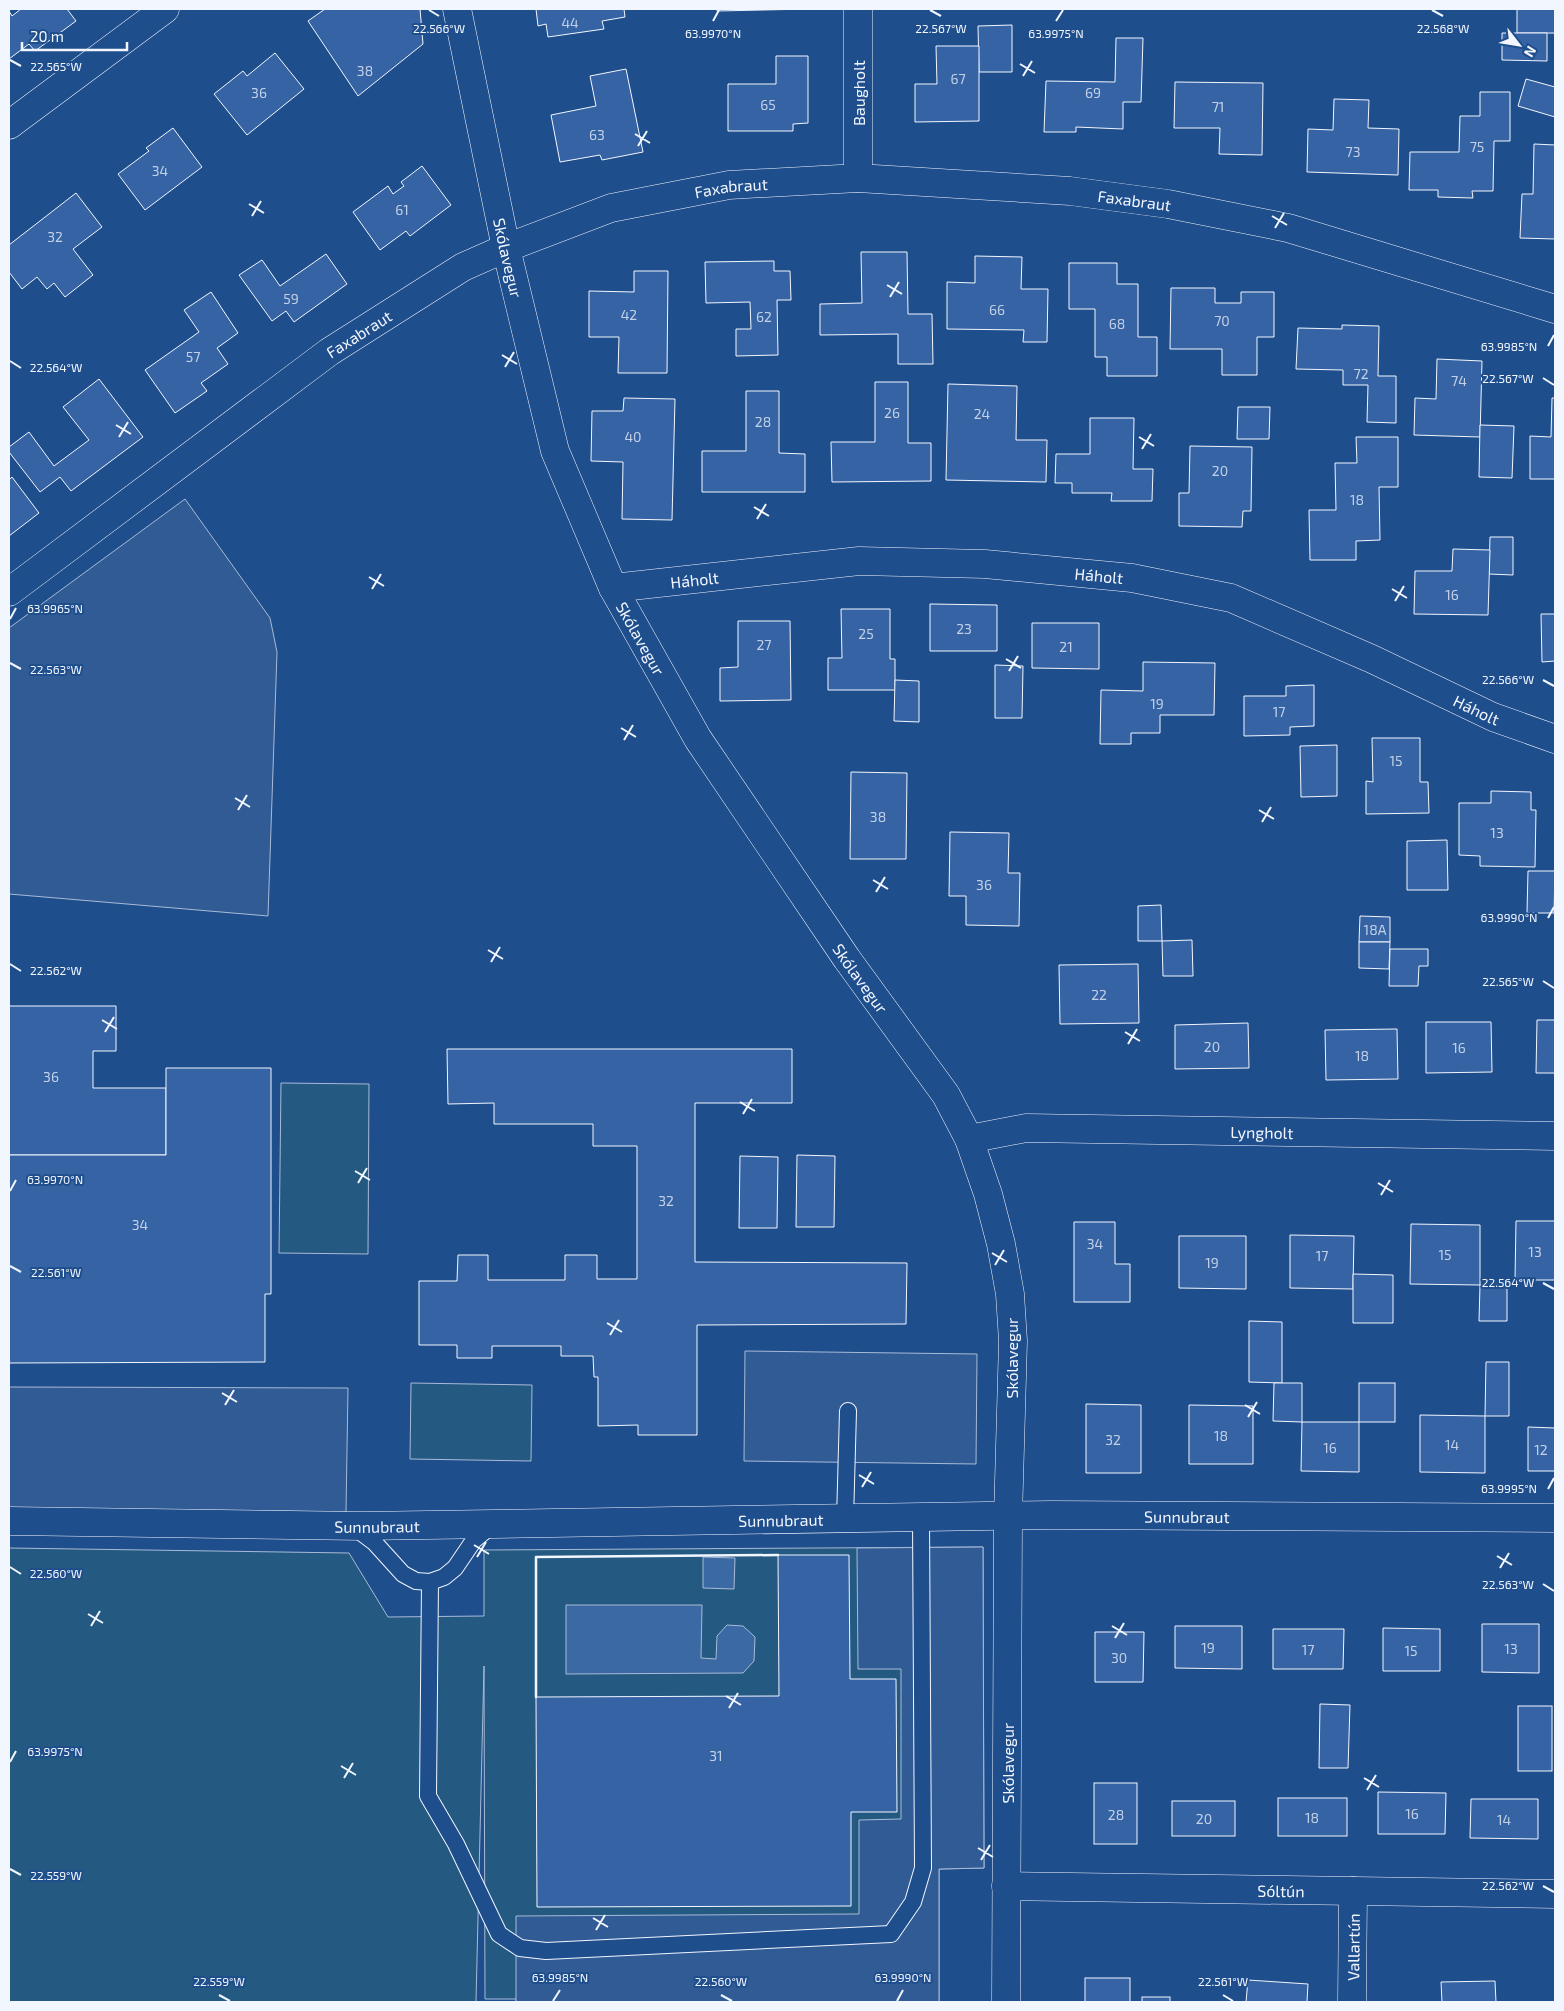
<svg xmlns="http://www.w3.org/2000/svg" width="1564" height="2011" viewBox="0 0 1564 2011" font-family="'Exo 2',sans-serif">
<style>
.green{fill:#245a82;stroke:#a8bbd7}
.parking{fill:#305b95;stroke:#a8bbd7}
.water{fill:#3b69a3;stroke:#a8bbd7}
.building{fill:#3563a3;stroke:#f2f6ff}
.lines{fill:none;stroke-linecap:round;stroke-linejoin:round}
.service-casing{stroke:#f2f6ff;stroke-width:18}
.minor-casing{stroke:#f2f6ff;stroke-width:29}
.service{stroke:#1f4e8c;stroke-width:16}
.minor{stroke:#1f4e8c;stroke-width:28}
.wall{stroke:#f2f6ff;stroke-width:2.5}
.ticks{fill:none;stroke:#f2f6ff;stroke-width:2}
.labels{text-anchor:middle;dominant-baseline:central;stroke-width:4;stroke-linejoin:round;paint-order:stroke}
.number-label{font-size:14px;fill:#c3d1e8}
.street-label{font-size:16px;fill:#f2f6ff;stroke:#1f4e8c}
.ticks-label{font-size:12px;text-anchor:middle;fill:#f2f6ff;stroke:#1f4e8c;stroke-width:4;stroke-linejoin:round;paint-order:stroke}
</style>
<rect width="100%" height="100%" fill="#1f4e8c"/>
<!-- green -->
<g class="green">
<path d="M281 1083 369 1084 368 1254 279 1253Z"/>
<path d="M411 1383 532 1385 531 1461 410 1459Z"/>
<path d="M983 1547 984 1868 939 1869V2002H516V1999H485L484 1666 476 2002H9V1548L349 1553 388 1617 484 1616V1550Z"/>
</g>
<!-- parking -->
<g class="parking">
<path d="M185 499 270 618 277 652 268 916 9 894V628Z"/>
<path d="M745 1351 977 1354 976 1464 744 1461Z"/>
<path d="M9 1387 348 1388 346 1512 9 1508Z"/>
<path d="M983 1547 984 1868 939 1869V2002H516V1916L859 1914V1820L901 1819V1669H858L857 1548Z"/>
</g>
<!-- water -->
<g class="water">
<path d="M703 1557 735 1558 734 1589 703 1588Z"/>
<path d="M566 1605H702L701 1658 716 1659 717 1636 727 1625 743 1626 755 1637 754 1661 743 1673 566 1674Z"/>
</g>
<!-- building -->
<g class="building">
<path d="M21 9H67L76 21 35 51 29 44 9 59V11L12 16Z"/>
<path d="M325 9H420L423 44 358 96 308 21Z"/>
<path d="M536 9H624L625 17 602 21 604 29 548 37 546 24 538 26Z"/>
<path d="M717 9H809L717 11Z"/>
<rect x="1517" y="9" width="38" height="24"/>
<path d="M1012 25V72H979L978 26Z"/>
<path d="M1502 33H1547V61L1502 60Z"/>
<path d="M1116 38H1143L1141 102H1123V129L1076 127V132H1044L1046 81 1115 82Z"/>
<path d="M936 46H979V121L915 122V84H937Z"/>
<path d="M275 53 304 89 247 135 214 94 243 71 247 76Z"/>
<path d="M776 56H808V123L793 124V131H728V84H776Z"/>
<path d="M626 69 643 152 602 160 600 155 560 162 551 115 596 106 590 76Z"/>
<path d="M1526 79 1555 87V117L1518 106Z"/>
<path d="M1175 82 1263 83 1262 155 1219 154 1220 128H1174Z"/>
<path d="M1480 92H1510V141H1494L1493 191H1472L1473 198 1438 197V190H1409L1410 152H1459L1460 116H1480Z"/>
<path d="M1334 99 1369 100 1368 128 1399 129 1398 175 1307 172 1308 129 1333 130Z"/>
<path d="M173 128 202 167 145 210 118 174 149 151 146 148Z"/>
<path d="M1534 144 1555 145V239L1520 238 1522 194H1533Z"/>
<path d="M422 166 451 205 410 236 406 231 380 250 353 212 388 186 393 194 404 186 401 182Z"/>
<path d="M76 193 102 227 73 249 93 275 65 297 54 283 47 289 37 277 22 289 9 272V245Z"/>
<path d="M861 252H907L908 314H932L933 364H898V334L820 335V304L862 303Z"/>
<path d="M326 254 347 284 294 322 286 311 272 321 239 275 262 260 280 286Z"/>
<path d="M975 256 1022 257 1021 289H1048L1047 342H1023L1024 330 947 329V282L975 283Z"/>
<path d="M774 261V271H790L791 300H777L778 355 736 356V329H751L750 302 706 303 705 262Z"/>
<path d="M1069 263H1117V284H1138V337H1157V376H1107V357H1095V309H1069Z"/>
<path d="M634 271H668L667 373H618L619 337H589V291L634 292Z"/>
<path d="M1171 288H1215V303H1241V292H1274V337H1257V375H1222V349H1170Z"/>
<path d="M211 292 238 333 217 348 228 364 201 383 207 391 175 413 145 370 199 332 184 310Z"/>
<path d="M1342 325 1379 326 1378 376H1396V423L1367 422 1368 385H1343V370L1296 369 1298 328 1342 329Z"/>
<path d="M1437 359 1482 361 1480 437 1414 435 1415 398 1436 399Z"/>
<path d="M99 379 143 437 71 491 60 477 40 492 9 452V447L29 432 54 466 89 440 63 407Z"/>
<path d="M875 382H908V443H931V481L832 482 831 442H875Z"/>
<path d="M948 384 1017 386 1016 440H1047L1046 482 946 480Z"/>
<path d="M746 391H779V453L805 454V492H702V451H746Z"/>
<path d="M624 398 675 399 672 520 622 519 623 462 591 461 592 411H623Z"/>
<path d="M1552 398H1555V479H1530V436L1551 437Z"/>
<path d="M1238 407H1270L1269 439H1237Z"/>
<path d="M1090 418H1134L1133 469H1153L1152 501H1111L1112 493H1072V483H1055L1056 454H1090Z"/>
<path d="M1480 425 1514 426 1512 478 1479 477Z"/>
<path d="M1356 437H1398V487H1379L1380 540 1356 541V560H1310L1309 510H1336L1335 463H1357Z"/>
<path d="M1190 446 1252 447 1251 511H1243L1242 527 1179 526V493H1189Z"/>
<path d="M12 477 39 513 9 536V480Z"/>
<path d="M1490 537H1513V575L1489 574Z"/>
<path d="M1453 549 1490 550 1488 615 1414 614 1415 571H1452Z"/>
<path d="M930 604 997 605V651H930Z"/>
<path d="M841 609H890V659H895V690H828V658H842Z"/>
<path d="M1541 614H1555V661L1542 662Z"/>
<path d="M738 621H790L791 700 720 701V668L738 667Z"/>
<path d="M1032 623H1099V669L1032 668Z"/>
<path d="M1143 662 1215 663 1214 715H1160V733H1131V744H1100L1101 690 1143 691Z"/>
<path d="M995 665 1023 666 1022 718H995Z"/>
<path d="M895 680 919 681V722L894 721Z"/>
<path d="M1314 685V726L1290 727V735L1244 736V696H1286V686Z"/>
<path d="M1372 738H1420V782H1428L1429 813 1366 814V781L1373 782Z"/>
<path d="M1337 745V796L1301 797 1300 746Z"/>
<path d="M851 772 907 773 906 859H850Z"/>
<path d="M1491 791 1531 792V810H1536L1535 867 1480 866V856L1459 855V803H1491Z"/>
<path d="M950 832 1009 833 1008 873H1020L1019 926 966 925V896H949Z"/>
<path d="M1447 840 1448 890H1407V841Z"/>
<path d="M1528 871H1555L1554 913H1527Z"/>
<path d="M1161 905 1162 941H1138V906Z"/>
<path d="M1360 916 1390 917V942H1359Z"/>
<path d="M1192 940 1193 976H1163L1162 941Z"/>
<path d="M1359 942H1390L1389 969 1359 968Z"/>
<path d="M1390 949H1428V966H1419L1418 986H1389Z"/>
<path d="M1138 964 1139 1023 1060 1024 1059 965Z"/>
<path d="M9 1006H116V1051H93V1088H166V1155H9Z"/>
<path d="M1537 1020H1555V1073H1536Z"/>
<path d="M1426 1022H1491L1492 1072 1426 1073Z"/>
<path d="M1248 1023 1249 1068 1175 1069V1025Z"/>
<path d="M1397 1029 1398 1079 1326 1080 1325 1030Z"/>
<path d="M447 1049H792V1103H695V1262L907 1263 906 1324 697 1325V1435H638V1425L598 1426V1377H594L593 1356H561V1346H492V1358H457V1345H419V1281H457L458 1255H488V1280H565V1255H597V1279H637V1146H593V1124H494V1103L448 1104Z"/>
<path d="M166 1068H271V1294H265V1362L9 1363V1155H166Z"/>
<path d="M797 1155 835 1156 834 1227H796Z"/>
<path d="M740 1156 778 1157 777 1228H739Z"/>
<path d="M1516 1221H1555V1280H1515Z"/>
<path d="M1074 1222H1115V1264H1130V1302H1074Z"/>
<path d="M1411 1224 1480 1225V1285L1410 1284Z"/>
<path d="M1290 1235 1354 1236 1353 1289 1290 1288Z"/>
<path d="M1179 1236H1246V1289L1179 1288Z"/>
<path d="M1353 1274 1393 1275V1323H1353Z"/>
<path d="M1507 1284V1321H1479L1480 1285Z"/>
<path d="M1249 1321 1282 1322V1383L1249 1382Z"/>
<path d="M1486 1362H1509V1416H1485Z"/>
<path d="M1274 1383H1302V1422L1273 1421Z"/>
<rect x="1359" y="1383" width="36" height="39"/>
<path d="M1086 1404 1141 1405V1473H1086Z"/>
<path d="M1189 1405 1253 1406V1464H1189Z"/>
<path d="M1420 1415 1485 1416V1473L1420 1472Z"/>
<path d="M1302 1422H1359V1472L1301 1471Z"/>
<path d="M1528 1427 1555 1428V1471H1528Z"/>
<path d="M778 1555H849L850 1679H896L897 1812H851V1906L537 1907 536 1697 779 1696Z"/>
<path d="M1482 1624H1539V1673L1482 1672Z"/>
<path d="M1175 1626H1242V1669L1175 1668Z"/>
<path d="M1383 1628 1440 1629V1671H1383Z"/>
<path d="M1273 1629H1344L1343 1669H1273Z"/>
<path d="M1095 1632H1144L1143 1682H1095Z"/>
<path d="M1320 1704 1350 1705 1348 1768H1319Z"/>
<rect x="1518" y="1706" width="34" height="65"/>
<rect x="1094" y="1783" width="43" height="61"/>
<path d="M1378 1792 1446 1793 1445 1834H1378Z"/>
<rect x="1278" y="1798" width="69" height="38"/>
<path d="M1471 1799H1538V1839L1470 1838Z"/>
<rect x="1172" y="1801" width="63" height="35"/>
<rect x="1085" y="1978" width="45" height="24"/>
<path d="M1248 1980 1308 1984 1307 2002H1246Z"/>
<path d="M1495 1981 1496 2002H1442L1441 1982Z"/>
<rect x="1142" y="1997" width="28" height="5"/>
</g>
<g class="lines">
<defs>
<g id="service">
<path d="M845 1520 848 1411"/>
<path d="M354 1527 374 1542 403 1574 416 1581 430 1582 444 1577 455 1568 474 1540 492 1525"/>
<path d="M430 1582 428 1796 456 1844 499 1934 520 1948 546 1951 891 1934 913 1902 923 1868 921 1518"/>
</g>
<g id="minor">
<path id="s1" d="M457 9 506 248 555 451 613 588 698 739 847 959 946 1095 969 1139 988 1194 1001 1244 1010 1294 1013 1341 1008 1517 1006 2002"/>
<path d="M9 125 165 9"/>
<path d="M858 178V9"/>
<path id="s2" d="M613 588 859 561 985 564 1132 578 1231 598 1372 659 1493 717 1555 739"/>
<path id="s3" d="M9 592 329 352 463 267 506 248 611 208 729 185 858 178 1070 191 1168 204 1288 228 1555 309"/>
<path id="s4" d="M969 1139 1026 1128 1555 1136"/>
<path id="s5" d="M9 1521 362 1526 1052 1515 1555 1518"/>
<path id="s6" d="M1006 1886 1555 1894"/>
<path id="s7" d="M1352 2002 1353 1891"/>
</g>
</defs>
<!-- service casing -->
<use href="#service" class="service-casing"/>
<!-- minor casing -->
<use href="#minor" class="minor-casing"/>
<!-- service -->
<use href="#service" class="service"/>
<!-- minor -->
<use href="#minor" class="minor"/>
<!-- wall -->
<path class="wall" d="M536 1697V1557L778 1555"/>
</g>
<!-- ticks -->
<path class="ticks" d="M429 10 439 16M930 10 941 16M1432 10 1443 16M713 21 719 10M1056 21 1063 10M10 60 21 66M1020 64 1035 73M1023 76 1032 61M635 134 650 143M638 146 647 131M249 204 264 213M252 216 261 201M1272 216 1287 225M1275 228 1284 213M887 285 902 294M890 297 899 282M1548 346 1554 335M502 355 517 364M10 361 21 368M505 367 514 352M1543 378 1554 385M116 425 131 434M119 437 128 422M1139 437 1154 446M1142 449 1151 434M754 507 769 516M757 519 766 504M369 577 384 586M372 589 381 574M1392 589 1407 598M1395 601 1404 586M10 619 16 608M1006 659 1021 668M10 663 21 669M1009 671 1018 656M1543 680 1554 686M621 728 636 737M624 740 633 725M235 798 250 807M238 810 247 795M1259 810 1274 819M1262 822 1271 807M873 880 888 889M876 892 885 877M1548 918 1554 907M488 950 503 959M491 962 500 947M10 964 21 971M1543 981 1554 988M102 1020 117 1029M105 1032 114 1017M1125 1032 1140 1041M1128 1044 1137 1029M740 1102 755 1111M743 1114 752 1099M355 1171 370 1180M358 1183 367 1168M1378 1183 1393 1192M10 1191 16 1180M1381 1195 1390 1180M992 1253 1007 1262M995 1265 1004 1250M10 1266 21 1272M1543 1283 1554 1289M607 1323 622 1332M610 1335 619 1320M222 1393 237 1402M225 1405 234 1390M1245 1405 1260 1414M1248 1417 1257 1402M859 1475 874 1484M862 1487 871 1472M1548 1489 1554 1478M474 1545 489 1554M1497 1556 1512 1565M477 1557 486 1542M10 1567 21 1574M1500 1568 1509 1553M1543 1584 1554 1591M88 1614 103 1623M91 1626 100 1611M1112 1626 1127 1635M1115 1638 1124 1623M726 1696 741 1705M729 1708 738 1693M10 1762 16 1751M341 1766 356 1775M344 1778 353 1763M1364 1778 1379 1787M1367 1790 1376 1775M978 1848 993 1857M981 1860 990 1845M10 1869 21 1875M1543 1886 1554 1892M593 1918 608 1927M596 1930 605 1915M219 1995 230 2001M721 1995 732 2001M1223 1995 1233 2001M553 2001 560 1990M897 2001 903 1990"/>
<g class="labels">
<!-- number labels -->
<g class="number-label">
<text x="570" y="22">44</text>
<text x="365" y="70">38</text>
<text x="958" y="78">67</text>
<text x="259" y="92">36</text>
<text x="1093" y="92">69</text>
<text x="768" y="104">65</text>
<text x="1218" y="106">71</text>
<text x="597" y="134">63</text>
<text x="1477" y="146">75</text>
<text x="1353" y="151">73</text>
<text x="160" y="170">34</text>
<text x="402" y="209">61</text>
<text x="55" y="236">32</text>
<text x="291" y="298">59</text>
<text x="997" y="309">66</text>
<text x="629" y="314">42</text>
<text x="764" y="316">62</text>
<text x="1222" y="320">70</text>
<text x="1117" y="323">68</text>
<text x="193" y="356">57</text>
<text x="1361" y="373">72</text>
<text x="1459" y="380">74</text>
<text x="892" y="412">26</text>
<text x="982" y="413">24</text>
<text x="763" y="421">28</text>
<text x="633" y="436">40</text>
<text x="1220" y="470">20</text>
<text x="1357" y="499">18</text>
<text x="1452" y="594">16</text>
<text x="964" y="628">23</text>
<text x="866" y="633">25</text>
<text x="764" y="644">27</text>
<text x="1066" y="646">21</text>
<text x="1157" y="703">19</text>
<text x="1279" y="711">17</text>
<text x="1396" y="760">15</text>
<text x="878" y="816">38</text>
<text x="1497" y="832">13</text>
<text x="984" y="884">36</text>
<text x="1375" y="929">18A</text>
<text x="1099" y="994">22</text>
<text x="1212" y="1046">20</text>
<text x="1459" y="1047">16</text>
<text x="1362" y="1055">18</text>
<text x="51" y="1076">36</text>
<text x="666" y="1200">32</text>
<text x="140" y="1224">34</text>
<text x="1095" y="1243">34</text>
<text x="1535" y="1251">13</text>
<text x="1445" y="1254">15</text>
<text x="1322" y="1255">17</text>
<text x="1212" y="1262">19</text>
<text x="1221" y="1435">18</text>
<text x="1113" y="1439">32</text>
<text x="1452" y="1444">14</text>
<text x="1330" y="1447">16</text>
<text x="1541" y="1449">12</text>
<text x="1208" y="1647">19</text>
<text x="1511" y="1648">13</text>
<text x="1308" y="1649">17</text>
<text x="1411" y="1650">15</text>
<text x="1119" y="1657">30</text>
<text x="716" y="1755">31</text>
<text x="1412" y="1813">16</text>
<text x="1116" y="1814">28</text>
<text x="1312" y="1817">18</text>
<text x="1204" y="1818">20</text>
<text x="1504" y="1819">14</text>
</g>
<!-- street labels -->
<g class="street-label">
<text transform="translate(858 93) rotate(-90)">Baugholt</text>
<text stroke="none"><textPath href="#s3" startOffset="840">Faxabraut</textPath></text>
<text stroke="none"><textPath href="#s3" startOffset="1245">Faxabraut</textPath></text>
<text stroke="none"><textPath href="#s1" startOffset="254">Skólavegur</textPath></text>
<text stroke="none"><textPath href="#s3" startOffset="435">Faxabraut</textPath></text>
<text stroke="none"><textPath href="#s2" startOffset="488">Háholt</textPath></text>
<text stroke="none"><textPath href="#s2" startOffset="82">Háholt</textPath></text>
<text stroke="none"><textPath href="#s1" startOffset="659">Skólavegur</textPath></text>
<text stroke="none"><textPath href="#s2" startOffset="892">Háholt</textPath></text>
<text stroke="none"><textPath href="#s1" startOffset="1064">Skólavegur</textPath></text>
<text stroke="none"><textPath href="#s4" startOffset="294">Lyngholt</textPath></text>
<text transform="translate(1011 1358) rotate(-90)">Skólavegur</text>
<text stroke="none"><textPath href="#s5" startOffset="1178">Sunnubraut</textPath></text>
<text stroke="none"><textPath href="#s5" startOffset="772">Sunnubraut</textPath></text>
<text stroke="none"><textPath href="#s5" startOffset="368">Sunnubraut</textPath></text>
<text transform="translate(1007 1763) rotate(-90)">Skólavegur</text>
<text stroke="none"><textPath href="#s6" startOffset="275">Sóltún</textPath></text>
<text stroke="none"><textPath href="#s7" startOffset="55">Vallartún</textPath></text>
</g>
</g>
<g class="ticks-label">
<text x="439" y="33">22.566°W</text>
<text x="941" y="33">22.567°W</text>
<text x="1443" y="33">22.568°W</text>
<text x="1056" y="38">63.9975°N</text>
<text x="713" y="38">63.9970°N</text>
<text x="56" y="71">22.565°W</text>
<text x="1509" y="351">63.9985°N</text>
<text x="56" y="372">22.564°W</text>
<text x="1508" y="383">22.567°W</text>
<text x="55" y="613">63.9965°N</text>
<text x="56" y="674">22.563°W</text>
<text x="1508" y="684">22.566°W</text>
<text x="1509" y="922">63.9990°N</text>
<text x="56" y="975">22.562°W</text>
<text x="1508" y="986">22.565°W</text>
<text x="55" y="1184">63.9970°N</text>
<text x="56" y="1277">22.561°W</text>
<text x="1508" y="1287">22.564°W</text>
<text x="1509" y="1493">63.9995°N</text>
<text x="56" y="1578">22.560°W</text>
<text x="1508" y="1589">22.563°W</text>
<text x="55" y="1756">63.9975°N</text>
<text x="56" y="1880">22.559°W</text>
<text x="1508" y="1890">22.562°W</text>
<text x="560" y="1982">63.9985°N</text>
<text x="903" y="1982">63.9990°N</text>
<text x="219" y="1986">22.559°W</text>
<text x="721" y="1986">22.560°W</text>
<text x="1223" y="1986">22.561°W</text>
</g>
<!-- border -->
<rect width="1564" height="2011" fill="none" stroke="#f2f6ff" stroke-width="20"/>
<!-- north arrow -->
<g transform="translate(1519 45) rotate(121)" stroke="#1f4e8c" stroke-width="4" paint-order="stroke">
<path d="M0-4L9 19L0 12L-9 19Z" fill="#f2f6ff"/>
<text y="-8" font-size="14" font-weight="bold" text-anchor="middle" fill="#f2f6ff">N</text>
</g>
<!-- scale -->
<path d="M22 42v8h105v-8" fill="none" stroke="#f2f6ff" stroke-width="2.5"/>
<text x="30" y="42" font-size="15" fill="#f2f6ff" stroke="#1f4e8c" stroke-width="4" paint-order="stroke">20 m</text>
</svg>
